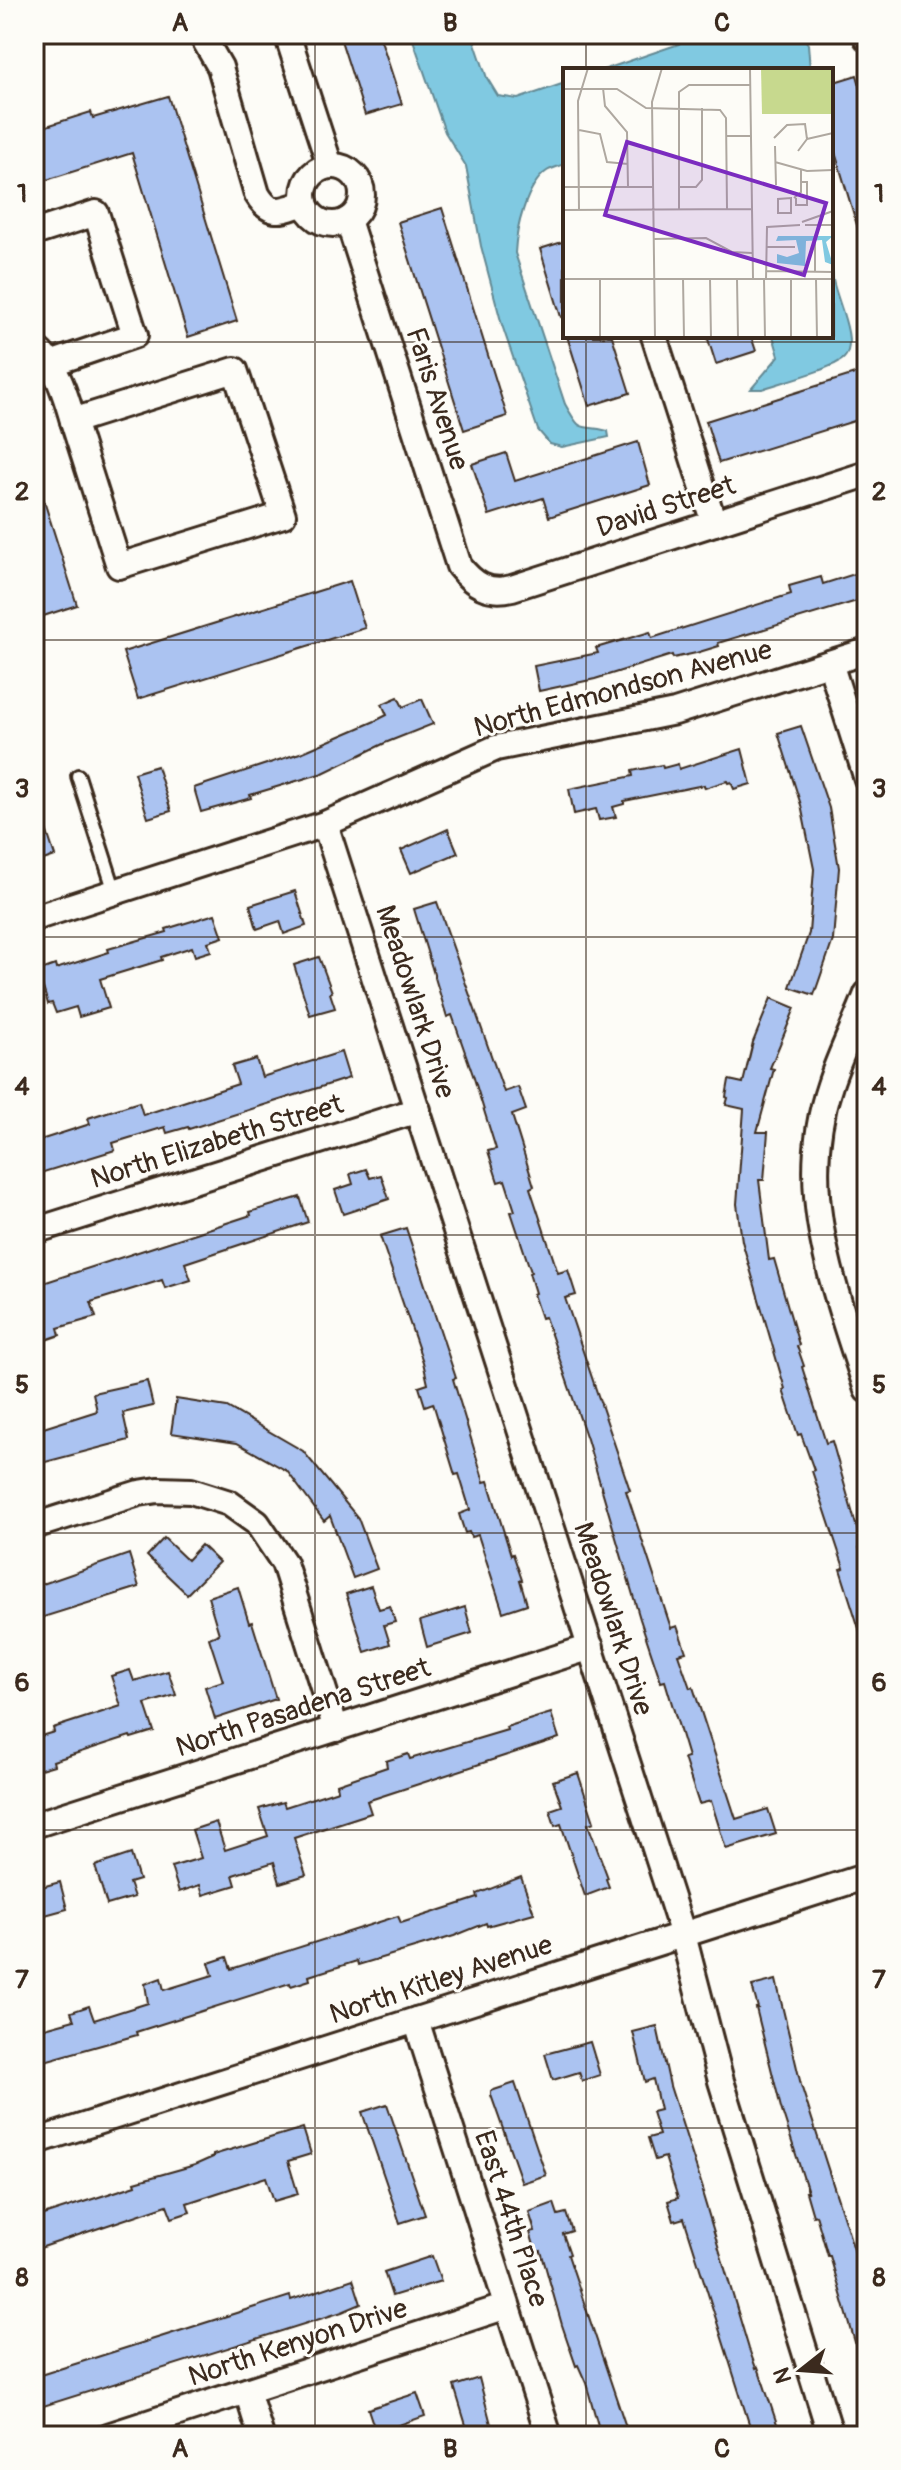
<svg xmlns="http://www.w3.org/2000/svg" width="901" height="2470" viewBox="0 0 901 2470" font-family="Pangolin,sans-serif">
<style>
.water{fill:#80c9e1;stroke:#648993;stroke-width:2}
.building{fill:#abc3f1;stroke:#3b2a1e;stroke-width:2}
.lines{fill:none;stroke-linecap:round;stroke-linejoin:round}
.service-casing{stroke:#3b2a1e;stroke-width:18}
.minor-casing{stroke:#3b2a1e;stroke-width:30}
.service{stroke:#fdfcf7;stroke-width:12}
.minor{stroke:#fdfcf7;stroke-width:24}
.grid{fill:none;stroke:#3b2a1e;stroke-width:2;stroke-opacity:0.55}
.labels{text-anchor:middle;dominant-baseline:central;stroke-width:6;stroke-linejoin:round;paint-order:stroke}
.street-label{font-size:28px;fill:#3b2a1e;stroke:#fdfcf7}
.inset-road{fill:none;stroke:#afa8a0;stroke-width:2}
.view{fill:#7b2cbf;fill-opacity:0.15;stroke:#7b2cbf;stroke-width:4}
.inset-edge{fill:none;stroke:#3b2a1e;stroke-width:4}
.neatline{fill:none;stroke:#3b2a1e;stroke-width:3}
.grid-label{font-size:26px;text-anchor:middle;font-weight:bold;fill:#3b2a1e}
</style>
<rect width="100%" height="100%" fill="#fdfcf7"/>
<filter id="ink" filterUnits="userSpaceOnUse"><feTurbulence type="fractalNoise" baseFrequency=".0125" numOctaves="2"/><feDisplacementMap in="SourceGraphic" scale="16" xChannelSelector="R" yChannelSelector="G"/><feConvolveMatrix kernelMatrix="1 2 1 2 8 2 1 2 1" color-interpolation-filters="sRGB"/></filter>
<g filter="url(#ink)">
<!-- water -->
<g class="water">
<path d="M411 34H472L487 78 498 96 518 99 565 83V164C560 166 552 168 547 171 526 185 516 230 515 253L565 404C583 436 578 423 608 431L609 437 562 447 550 444 538 430 502 325 481 246 466 166 445 132Z"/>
<path d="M708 34H801L808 44 810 69 603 70Z"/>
<path d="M831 255C832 263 832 272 833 280 836 299 859 342 844 358 833 369 779 383 762 389H751L779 356 773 336H831Z"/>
</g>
<!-- building -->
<g class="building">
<path d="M339 34H379L402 104 365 115Z"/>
<path d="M857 75 867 110V244L863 245 831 139V83Z"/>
<path d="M168 96 237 321 188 337 132 153 34 184V130L91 112 93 118Z"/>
<path d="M442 208 507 416 464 430 398 222Z"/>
<path d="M565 241V316L561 317 540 249Z"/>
<path d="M567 336H612L630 393 589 406Z"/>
<path d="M707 336H751L756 351 716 364Z"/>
<path d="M861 372 867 390V417L719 463 706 421Z"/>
<path d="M638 442 650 485 549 517 543 498 489 515 472 464 506 453 515 481Z"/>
<path d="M38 482 77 605 34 619V483Z"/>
<path d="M867 570V598L718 643 719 646 696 653 673 658 672 655 595 679 539 691 534 666 598 653 596 648 650 632 652 638 791 594 789 586 821 577 823 584Z"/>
<path d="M350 581 365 628 138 699 123 652Z"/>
<path d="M398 697 403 707 422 699 433 724 385 743 323 773 250 795 251 798 201 812 194 788 303 752 375 721 387 715 382 704Z"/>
<path d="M801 726 829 808 839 868 833 940 814 995 790 987 809 933 814 869 801 805 778 733Z"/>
<path d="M742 749 751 784 734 789 731 782 728 783 727 781 705 788 704 785 624 801V804L613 807 616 817 599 820 596 809 574 814 569 789 633 776 632 771 662 765 663 768 678 764 679 769Z"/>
<path d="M157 766 171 811 148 818 134 773Z"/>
<path d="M37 802 55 856 34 863V803Z"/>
<path d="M448 829 458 853 411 873 401 850Z"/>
<path d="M295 891 306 926 284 934 280 921 257 929 250 905Z"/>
<path d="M437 902 504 1092 518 1087 526 1110 512 1115 534 1186 530 1188 558 1273 568 1270 576 1295 565 1298 630 1490 626 1491 671 1628 677 1626 686 1652 678 1654 690 1688 693 1687 736 1819 768 1809 776 1834 726 1849 711 1801 699 1804 684 1758 688 1757 665 1681 661 1682 640 1619 587 1439 545 1317 541 1318 533 1294 535 1293 529 1273 531 1272 511 1212 515 1211 505 1180 498 1182 488 1151 496 1149 473 1075 452 1015 447 1017 414 909Z"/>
<path d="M215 914 223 937 208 942 211 951 195 956 192 947 161 957 162 960 100 979 109 1008 79 1017 76 1007 56 1013 52 1003 48 1004 38 971 55 965 56 969 109 952 108 949 167 932 166 929Z"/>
<path d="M319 957 332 992 330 993 335 1008 310 1015 294 965Z"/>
<path d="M771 998 795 1008 770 1068 774 1069 757 1132H768L764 1180H759L769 1260 774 1259 799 1345 797 1346 804 1366 802 1367 826 1443 832 1441 862 1546 859 1547 867 1571V1640L863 1641 840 1569 844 1568 812 1471 814 1470 801 1434 798 1435 783 1390 785 1389 742 1241 737 1204 744 1109 726 1105 728 1098 726 1097 729 1080 743 1083 753 1042Z"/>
<path d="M341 1052 349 1078 189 1129 188 1127 167 1133 165 1127 113 1143 115 1150 34 1175V1142L90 1124 88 1118 139 1102 143 1115 238 1084 232 1066 256 1059 262 1077Z"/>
<path d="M366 1169 370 1178 381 1175 389 1199 343 1214 335 1190 353 1184 350 1174Z"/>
<path d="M300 1197 308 1222 185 1263 191 1280 165 1288 162 1280 91 1302 96 1317 58 1328 60 1335 34 1344V1286L251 1215 250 1212Z"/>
<path d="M406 1228 456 1378 453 1379 484 1482 488 1481 511 1555 513 1554 522 1580H520L527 1604 503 1612 478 1535 471 1537 469 1532 465 1533 459 1514 470 1510 459 1474 455 1475 433 1403 425 1406 419 1387 428 1384 423 1362 380 1236Z"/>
<path d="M147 1381 153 1406 123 1413 129 1440 34 1465V1431L97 1411 93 1393Z"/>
<path d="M176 1399 227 1407 303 1451 358 1518 377 1569 353 1578 330 1516 324 1521 287 1471 237 1443 171 1433Z"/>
<path d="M164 1538 187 1560 201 1545 219 1562 187 1594 147 1556Z"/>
<path d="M129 1554 139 1587 34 1620V1587Z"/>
<path d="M371 1586 379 1609 390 1606 395 1622 384 1625 390 1644 365 1652 346 1594Z"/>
<path d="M238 1587 249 1623 252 1622 276 1699 215 1719 205 1687 223 1681 209 1638 219 1634 208 1597Z"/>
<path d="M465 1607 472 1633 427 1647 420 1621Z"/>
<path d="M130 1670 134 1681 168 1671 176 1695 145 1704 154 1731 131 1738 130 1736 53 1761 54 1765 34 1771V1738L54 1732 53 1728 121 1706 111 1676Z"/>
<path d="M551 1713 559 1738 367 1801 371 1813 294 1838 306 1875 280 1883 274 1862 233 1875 236 1885 203 1895 200 1885 179 1892 171 1867 201 1858 192 1830 216 1822 225 1850 268 1836 259 1809 283 1802 285 1807 338 1790 337 1784 387 1767 386 1761 408 1754 410 1759 507 1730 506 1727Z"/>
<path d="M578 1773 594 1822 588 1824 608 1878 606 1879 609 1887 585 1896 561 1824 555 1826 550 1810 562 1806 553 1781Z"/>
<path d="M131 1854 139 1880 129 1883 134 1897 107 1905 95 1866Z"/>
<path d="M521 1877 534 1913 487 1926 486 1923 454 1936 358 1965 357 1961 309 1976 310 1980 291 1986 290 1983 136 2032 137 2035 34 2064V2031L74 2020 71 2012 89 2006 94 2020 148 2003 145 1984 161 1978 164 1990 213 1975 209 1963 227 1957 231 1969 398 1916 401 1923 478 1898 477 1894Z"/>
<path d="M60 1882 67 1909 34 1918V1889Z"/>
<path d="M776 1980 801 2085 867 2290V2369L863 2370 830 2256H828L816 2215 813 2216 806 2192H808L781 2108 756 2008H758L752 1986Z"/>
<path d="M657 2026 670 2086 704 2192H702L749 2349 756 2368 758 2367 779 2430H777L778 2436H753L684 2218 674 2221 668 2201 678 2198 665 2157 655 2160 648 2138 659 2135 652 2112 660 2110 653 2079 645 2082 633 2032Z"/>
<path d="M590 2042 600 2075 582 2081 579 2072 553 2080 545 2054Z"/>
<path d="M515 2083 546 2175 522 2183 491 2095V2091Z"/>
<path d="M387 2104 425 2215 400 2223 362 2112Z"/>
<path d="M303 2128 311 2154 288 2161 298 2194 274 2201 266 2177 187 2203 190 2212 172 2218 167 2205 34 2250V2218L136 2185 135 2182 195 2165 213 2157V2155Z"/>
<path d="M554 2203 558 2215 566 2213 572 2231 563 2234 570 2254 568 2255 629 2436H601L586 2383 578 2365 576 2366 562 2325 541 2251 536 2252 530 2232 535 2231 529 2212Z"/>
<path d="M432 2256 441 2281 392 2296 384 2272Z"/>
<path d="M353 2279 361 2304 342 2312 34 2409V2377L290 2296 291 2300Z"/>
<path d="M479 2378 492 2428 469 2435 454 2386Z"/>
<path d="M417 2393 425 2416 376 2433 368 2409Z"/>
</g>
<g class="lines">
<defs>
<path id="service" d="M78 776 115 892"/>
<g id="minor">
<path d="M201 34 220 67 257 194C271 218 282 210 305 203"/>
<path d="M287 34 330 166"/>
<path d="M866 34 867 38"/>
<circle cx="333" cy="195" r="29"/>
<path d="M348 220 459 566C473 584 488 594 512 588L867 474"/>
<path d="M34 233 96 213 135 335 50 364"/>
<path d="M654 336 714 523"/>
<path d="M34 347C57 365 65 393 73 421"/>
<path d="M235 370 283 515 119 566 73 421Z"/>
<path d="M830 663 867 779"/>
<path d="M325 824 683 1935 721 2081 831 2436"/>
<path d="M34 918 325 824 496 748 675 712 867 651"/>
<path d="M867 994C855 1025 840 1054 830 1085 794 1191 835 1289 867 1390"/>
<path d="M34 1231 418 1110"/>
<path d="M34 1526 139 1493 158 1490 191 1491 229 1503 257 1523 284 1563 336 1729"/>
<path d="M34 1825 591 1647"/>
<path d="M416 2020 549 2436"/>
<path d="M34 2142 867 1876"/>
<path d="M247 2391 261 2436"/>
<path d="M108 2436 507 2306"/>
</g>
</defs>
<!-- service casing -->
<use href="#service" class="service-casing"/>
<!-- minor casing -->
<use href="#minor" class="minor-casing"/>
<!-- service -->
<use href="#service" class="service"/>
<!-- minor -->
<use href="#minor" class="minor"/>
</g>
</g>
<!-- grid -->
<path class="grid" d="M315 34V2436M586 34V70M586 336V2436M34 342H867M34 640H867M34 937H867M34 1235H867M34 1533H867M34 1830H867M34 2128H867"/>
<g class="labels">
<!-- street labels -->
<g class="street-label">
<text transform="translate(437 399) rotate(72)">Faris Avenue</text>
<text transform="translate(666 507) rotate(-18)">David Street</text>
<text transform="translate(623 689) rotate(-15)">North Edmondson Avenue</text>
<text transform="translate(415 1002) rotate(72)">Meadowlark Drive</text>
<text transform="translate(217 1142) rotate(-17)">North Elizabeth Street</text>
<text transform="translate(613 1619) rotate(72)">Meadowlark Drive</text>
<text transform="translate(303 1708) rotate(-18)">North Pasadena Street</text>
<text transform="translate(441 1980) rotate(-18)">North Kitley Avenue</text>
<text transform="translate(511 2219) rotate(72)">East 44th Place</text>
<text transform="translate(298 2343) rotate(-18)">North Kenyon Drive</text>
</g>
</g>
<!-- overview -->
<g transform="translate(563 68)">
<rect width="270" height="270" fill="#fdfcf7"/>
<path d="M198 0H270V46H199Z" fill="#c7d98e"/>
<path d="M215 168H270L263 174 270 197 262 194 259 172 243 173 242 198 214 195V186L224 189 236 185 233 172 213 173Z" fill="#80c9e1"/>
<path class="inset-road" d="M187 0 190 210M40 20 42 38 64 64 65 119M0 21H54L83 40 157 42 163 50 164 141M16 62 37 66 44 94 65 96M163 68H188M211 70 224 57 242 56 244 71 235 83M244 71 270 65M212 78 213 117M212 94 244 103 270 102M0 119H90M116 119H133L139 112V40M228 130V145H215V131ZM231 130 238 124V101M233 130V137H244V114H238M0 142 189 141M16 142 15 33 25 0M116 142V24L126 17H187M239 154 270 143M242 157H270M91 171 143 170 169 184 189 185M252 174V204M204 179H232M203 203 270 204M120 210 121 270M147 210 148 270M0 211H270M37 211V270M174 211 175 270M201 211 202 270M203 211 204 159 237 157M228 211V270M253 211 254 270M92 270 89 34 99 0"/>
<path class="view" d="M64 74 263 135 241 207 42 147Z"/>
<rect width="270" height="270" class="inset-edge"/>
</g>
<!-- margin -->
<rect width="901" height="2470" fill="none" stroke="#fdfcf7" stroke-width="88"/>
<!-- north arrow -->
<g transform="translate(801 2370) rotate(253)" stroke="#fdfcf7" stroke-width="6" paint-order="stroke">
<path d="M0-6L14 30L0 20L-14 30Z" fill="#3b2a1e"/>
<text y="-12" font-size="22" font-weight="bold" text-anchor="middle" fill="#3b2a1e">N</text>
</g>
<rect x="44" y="44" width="813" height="2382" class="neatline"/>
<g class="grid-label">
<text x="180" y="31">A</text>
<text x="450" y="31">B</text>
<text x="722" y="31">C</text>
<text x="22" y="202">1</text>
<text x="879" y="202">1</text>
<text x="22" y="500">2</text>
<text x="879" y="500">2</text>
<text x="22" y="797">3</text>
<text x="879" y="797">3</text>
<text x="22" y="1095">4</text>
<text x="879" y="1095">4</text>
<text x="22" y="1393">5</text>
<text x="879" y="1393">5</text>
<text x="22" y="1691">6</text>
<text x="879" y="1691">6</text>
<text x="22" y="1988">7</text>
<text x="879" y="1988">7</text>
<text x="22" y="2286">8</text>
<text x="879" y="2286">8</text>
<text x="180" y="2457">A</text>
<text x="450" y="2457">B</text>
<text x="722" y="2457">C</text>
</g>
</svg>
